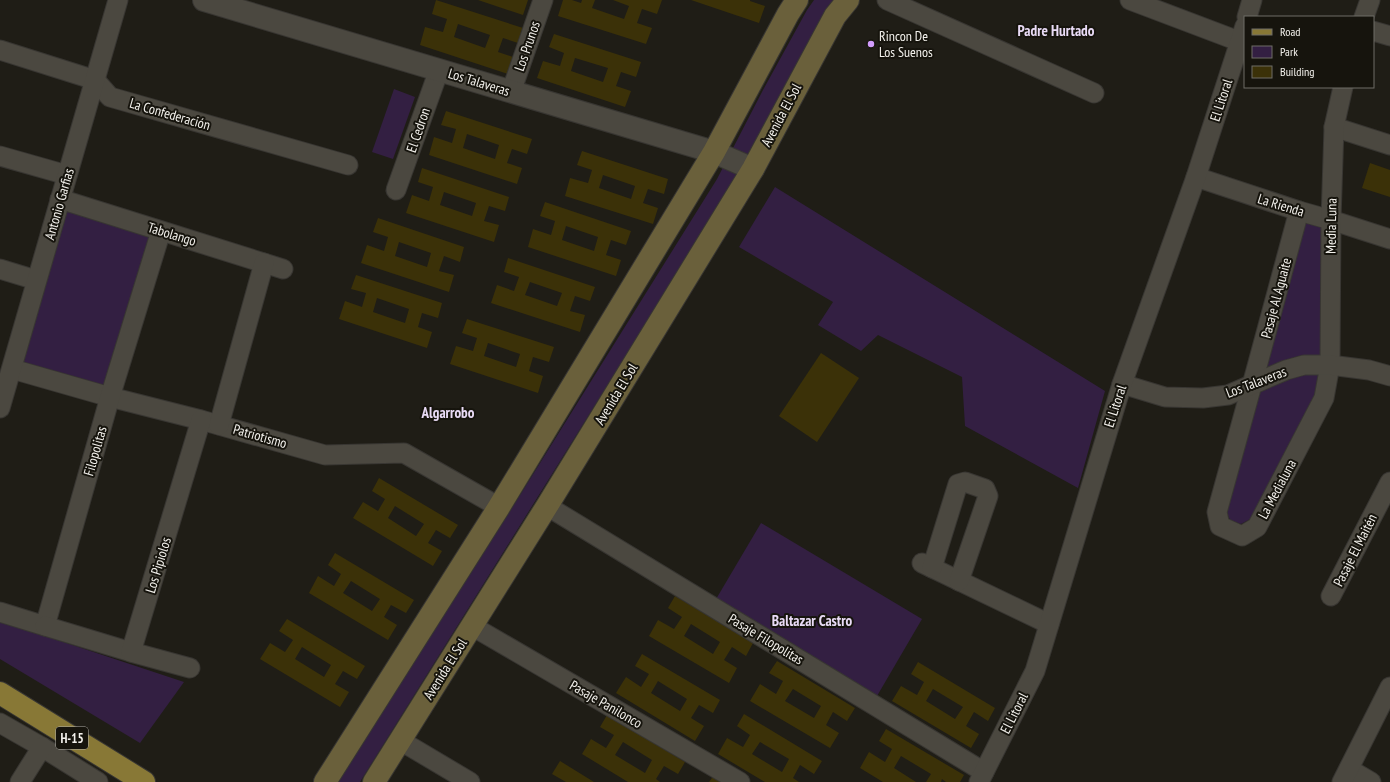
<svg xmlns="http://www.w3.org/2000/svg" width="1390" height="782" viewBox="0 0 1390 782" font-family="'PT Sans Narrow',sans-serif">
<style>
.green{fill:#331f42}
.building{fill:#3b3108;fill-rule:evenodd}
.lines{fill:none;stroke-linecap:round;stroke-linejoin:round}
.minor-casing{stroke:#383632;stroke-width:21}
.tertiary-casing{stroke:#383632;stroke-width:24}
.secondary-casing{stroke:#383632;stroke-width:24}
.primary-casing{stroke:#383632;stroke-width:24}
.minor{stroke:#4b4840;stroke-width:19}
.tertiary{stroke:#4b4840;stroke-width:22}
.secondary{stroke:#6a603b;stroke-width:22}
.primary{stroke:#887836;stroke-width:22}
.poi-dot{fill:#d29dfd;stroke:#16140d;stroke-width:1.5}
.labels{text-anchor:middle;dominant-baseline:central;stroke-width:4;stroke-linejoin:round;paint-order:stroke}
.shield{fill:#16140d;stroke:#b1afa9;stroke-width:1}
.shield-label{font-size:13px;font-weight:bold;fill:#f3f1ec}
.poi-label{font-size:14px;fill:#f3f1ec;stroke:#16140d;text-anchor:start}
.street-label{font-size:14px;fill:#f3f1ec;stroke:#16140d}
.neighbourhood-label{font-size:15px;font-weight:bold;fill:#e9dbf6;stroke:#16140d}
</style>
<rect width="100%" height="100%" fill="#1f1d16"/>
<!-- green -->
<g class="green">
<path d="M814 0H841L736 179 360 782H338L507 516 717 179 763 90 807 10Z"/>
<path d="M394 89 415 97 393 159 372 152Z"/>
<path d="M775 187 1105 391 1078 488 965 426 962 377 878 335 861 351 818 325 833 302 739 247Z"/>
<path d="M60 199 161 231 113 388 13 360Z"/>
<path d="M1304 220 1321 225 1322 355 1295 357 1263 369Z"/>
<path d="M1306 371 1319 374 1317 401 1256 516 1241 524 1230 520 1225 508 1259 388Z"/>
<path d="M761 523 922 619 870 708 709 611Z"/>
<path d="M0 621 184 682 140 743 0 659Z"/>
</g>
<!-- building -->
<g class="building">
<path d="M436 0 523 28 518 43 503 38 498 52 513 57 508 74 420 45 425 27 443 32 447 19 432 14ZM458 24 490 35 485 48 454 37Z"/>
<path d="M478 0H528L523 15Z"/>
<path d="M563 0H572L581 3 582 0H595L592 8 624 19 629 6 613 0H662L657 14 642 9 637 23 652 28 646 44 558 16Z"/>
<path d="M691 0H750V1L765 6 759 23Z"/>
<path d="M554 34 641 62 636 77 621 72 616 86 631 91 625 107 537 78 543 61 560 66 564 53 549 47ZM575 58 608 68 603 82 571 71Z"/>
<path d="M446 111 532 139 527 154 512 149 507 163 522 168 517 184 429 155 434 137 452 143 456 129 441 125ZM467 134 499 145 495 159 463 148Z"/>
<path d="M582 151 668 179 664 194 648 189 643 203 658 208 653 224 565 196 570 178 588 183 592 170 577 165ZM603 175 635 186 631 199 599 188Z"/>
<path d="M1370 163 1390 170V197L1362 188Z"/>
<path d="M422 168 509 197 505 211 489 206 484 221 499 225 494 242 406 213 412 195 429 201 433 187 418 182ZM444 192 476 203 472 216 440 205Z"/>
<path d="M545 202 631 231 626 245 611 240 606 255 621 260 616 276 528 247 533 229 551 235 555 221 540 216ZM566 226 598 237 594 251 562 240Z"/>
<path d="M378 218 464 247 460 262 444 256 439 271 454 275 449 292 361 263 367 245 384 251 388 237 373 232ZM399 242 431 253 427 267 395 256Z"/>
<path d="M508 258 595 287 590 301 575 296 570 311 585 315 580 332 491 303 497 285 514 291 519 277 504 272ZM530 282 562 293 557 306 525 295Z"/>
<path d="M356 275 442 303 438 318 422 313 418 327 432 332 427 348 339 319 345 301 362 307 366 293 351 289ZM377 298 409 309 405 323 373 312Z"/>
<path d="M467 319 554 347 549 362 533 357 529 371 543 376 538 393 450 364 456 346 473 351 477 338 462 333ZM488 343 520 354 516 367 484 356Z"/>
<path d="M821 353 859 378 817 442 779 416Z"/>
<path d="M379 478 458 525 450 538 436 530 428 543 442 551 433 566 353 518 363 502 378 511 385 499 372 491ZM395 506 424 524 416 536 388 518Z"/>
<path d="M335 553 414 600 406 613 391 605 384 617 397 625 388 640 309 593 318 576 334 586 341 574 328 565ZM351 581 380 599 372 611 343 593Z"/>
<path d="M675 596 753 643 746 656 732 647 724 660 737 668 729 683 649 636 658 620 674 629 682 617 668 608ZM691 624 720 642 713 654 684 636Z"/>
<path d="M287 619 365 666 357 679 343 671 335 684 349 692 340 707 260 659 270 643 285 652 293 640 279 631ZM302 647 331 665 324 677 295 659Z"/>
<path d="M642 654 720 700 713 713 699 705 691 718 704 726 695 741 616 693 626 677 641 687 649 674 635 666ZM658 681 687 699 680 711 651 693Z"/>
<path d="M777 661 855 708 847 721 833 712 826 725 839 733 830 748 750 701 760 684 776 694 783 681 769 673ZM793 689 821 706 814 718 785 701Z"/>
<path d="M918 662 995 708 988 721 974 712 966 726 979 734 971 748 892 701 901 686 917 695 924 682 911 674ZM933 689 963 707 955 719 926 701Z"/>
<path d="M744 714 822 761 814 774 800 765 793 778 799 782H765L718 754 727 738 743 747 750 735 737 726ZM760 742 789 759 782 772 752 754Z"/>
<path d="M607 715 685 762 678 774 664 766 656 779 660 782H628L582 754 591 739 606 748 614 735 600 727ZM623 742 652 760 645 773 615 755Z"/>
<path d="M886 729 964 775 960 782H946L942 779 941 782H926L931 774 901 756 894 768 916 782H883L860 768 869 752 885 762 892 749 879 741Z"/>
<path d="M560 761 594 782H566L552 774Z"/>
<path d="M714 775 725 782H709Z"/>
</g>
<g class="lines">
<defs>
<g id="minor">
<path d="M887 0 1094 93"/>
<path d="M1130 0 1241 42"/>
<path d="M1247 17 1252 0"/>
<path d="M1364 17 1370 0"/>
<path d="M1373 31 1390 36"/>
<path d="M0 50 95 80 110 97 348 165"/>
<path d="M511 92 543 0"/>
<path d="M1334 127 1390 145"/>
<path d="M0 156 67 175"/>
<path d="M1196 177 1299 211 1331 220 1390 239"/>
<path d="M396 190 439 70"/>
<path d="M60 199 283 269"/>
<path d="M1299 211 1252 385 1217 512 1220 526 1242 536 1257 527 1324 398 1330 365 1331 220 1334 127 1343 87"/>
<path d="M0 269 36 280"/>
<path d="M12 369 110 397 201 420 325 455 404 453 499 507"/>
<path d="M1122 384 1165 397 1203 398 1228 395 1286 370 1304 365H1330L1369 370 1390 376"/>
<path d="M0 408 118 0"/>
<path d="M219 425 264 263"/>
<path d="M547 506 984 772"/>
<path d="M922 563 1049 624"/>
<path d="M932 568 958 484 965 482 985 489 988 496 959 581"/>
<path d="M1331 596 1390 482"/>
<path d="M0 612 45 626 110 397 161 231"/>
<path d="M45 626 131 652"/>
<path d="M472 626 740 782"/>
<path d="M190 668 131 652 201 420"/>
<path d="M0 723 42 747 98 782"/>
<path d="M401 741 470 782"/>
<path d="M1349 769 1371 782"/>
<path d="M20 782 42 747"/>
<path d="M979 782 1035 671 1122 384 1196 177 1245 26"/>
<path d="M1342 782 1390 687"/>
</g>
<path id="tertiary" d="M204 0 714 152 753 169"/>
<g id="secondary">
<path d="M325 782 499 507 714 152 788 14 797 0"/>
<path d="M374 782 547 506 753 169 835 16 848 0"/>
</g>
<path id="primary" d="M0 693 144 782"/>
</defs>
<!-- minor casing -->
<use href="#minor" class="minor-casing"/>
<!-- tertiary casing -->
<use href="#tertiary" class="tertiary-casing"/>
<!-- secondary casing -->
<use href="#secondary" class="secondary-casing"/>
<!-- primary casing -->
<use href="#primary" class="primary-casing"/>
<!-- minor -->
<use href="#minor" class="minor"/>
<!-- tertiary -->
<use href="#tertiary" class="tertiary"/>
<!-- secondary -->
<use href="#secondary" class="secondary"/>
<!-- primary -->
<use href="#primary" class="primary"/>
</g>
<!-- markers -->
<circle class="poi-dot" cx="871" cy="44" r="4"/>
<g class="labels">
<!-- shield labels -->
<rect class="shield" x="56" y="727" width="32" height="22" rx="3"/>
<g class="shield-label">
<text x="72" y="738">H-15</text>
</g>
<!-- poi labels -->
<g class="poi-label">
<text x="879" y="36">Rincon De<tspan x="879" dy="16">Los Suenos</tspan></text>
</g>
<!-- street labels -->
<g class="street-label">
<text transform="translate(527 46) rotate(-71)">Los Prunos</text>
<text transform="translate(479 82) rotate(17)">Los Talaveras</text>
<text transform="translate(1221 100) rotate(-72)">El Litoral</text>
<text transform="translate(170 114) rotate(16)">La Confederación</text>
<text transform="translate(781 115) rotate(-62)">Avenida El Sol</text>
<text transform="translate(418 130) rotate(-71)">El Cedron</text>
<text transform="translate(59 204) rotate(-74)">Antonio Garfias</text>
<text transform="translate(1281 205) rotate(17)">La Rienda</text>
<text transform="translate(1331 226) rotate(-89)">Media Luna</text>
<text transform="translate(172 234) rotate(17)">Tabolango</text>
<text transform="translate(1276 298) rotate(-75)">Pasaje Al Aguaite</text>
<text transform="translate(1256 382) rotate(-21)">Los Talaveras</text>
<text transform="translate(616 394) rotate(-59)">Avenida El Sol</text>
<text transform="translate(1115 406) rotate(-72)">El Litoral</text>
<text transform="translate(260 436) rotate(16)">Patriotismo</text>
<text transform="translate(95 451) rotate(-74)">Filopolitas</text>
<text transform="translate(1277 489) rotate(-62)">La Medialuna</text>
<text transform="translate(1355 550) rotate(-63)">Pasaje El Maitén</text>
<text transform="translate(158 565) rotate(-73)">Los Pipiolos</text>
<text transform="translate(766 639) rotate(31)">Pasaje Filopolitas</text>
<text transform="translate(445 669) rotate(-58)">Avenida El Sol</text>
<text transform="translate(606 704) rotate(30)">Pasaje Panilonco</text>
<text transform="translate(1014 713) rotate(-63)">El Litoral</text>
</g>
<!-- neighbourhood labels -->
<g class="neighbourhood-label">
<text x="1056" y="30">Padre Hurtado</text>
<text x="448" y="412">Algarrobo</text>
<text x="812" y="620">Baltazar Castro</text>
</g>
</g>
<!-- legend -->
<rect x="1244" y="16" width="130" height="72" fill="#16140d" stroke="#6e6c66"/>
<rect x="1252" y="29" width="20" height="6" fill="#887836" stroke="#6e6c66"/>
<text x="1280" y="36" font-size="12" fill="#f3f1ec">Road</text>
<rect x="1252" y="46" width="20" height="12" fill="#331f42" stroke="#6e6c66"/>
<text x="1280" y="56" font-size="12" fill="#f3f1ec">Park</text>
<rect x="1252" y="66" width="20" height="12" fill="#3b3108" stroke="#6e6c66"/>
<text x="1280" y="76" font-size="12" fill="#f3f1ec">Building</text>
</svg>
